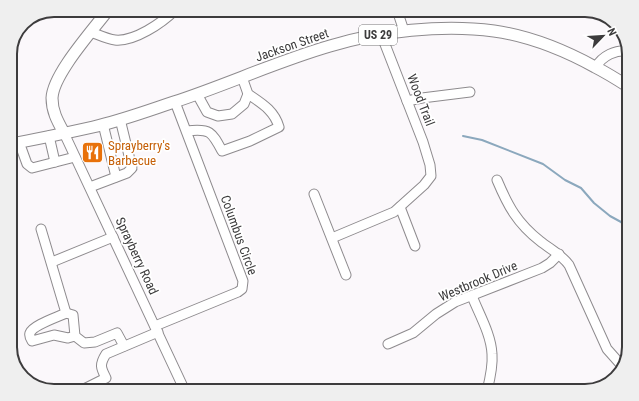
<svg xmlns="http://www.w3.org/2000/svg" width="639" height="401" viewBox="0 0 639 401" font-family="'Roboto Condensed',sans-serif">
<style>
.lines{fill:none;stroke-linecap:round;stroke-linejoin:round}
.stream{stroke:#8ba8bd;stroke-width:2}
.minor-casing{stroke:#8e8b8e;stroke-width:11}
.major-casing{stroke:#8e8b8e;stroke-width:13}
.minor{stroke:#fff;stroke-width:9}
.major{stroke:#fff;stroke-width:11}
.labels{text-anchor:middle;dominant-baseline:central;stroke-width:3.5;stroke-linejoin:round;paint-order:stroke}
.shield{fill:#fff;stroke:#777677;stroke-width:1}
.shield-label{font-size:12px;font-weight:bold;fill:#3d3c3d}
.street-label{font-size:13px;fill:#3d3c3d;stroke:#fff}
.food-label{font-size:13px;fill:#c56008;stroke:#fff;text-anchor:start}
.rim{fill:none;stroke:#3d3c3d;stroke-width:2}
</style>
<rect width="100%" height="100%" fill="#fbf8fb"/>
<g class="lines">
<!-- stream -->
<path class="stream" d="M463 136 482 140 543 164 565 180 581 188 594 203 610 216 621 222 629 231"/>
<defs>
<g id="minor">
<path d="M397 10 404 31"/>
<path d="M91 32C99 35 107 39 115 40 134 42 162 23 175 10"/>
<path d="M596 67C602 56 616 49 629 51"/>
<path d="M197 94 207 112 218 116 232 114 244 104 248 94"/>
<path d="M407 101 422 98 470 92"/>
<path d="M103 124 116 177"/>
<path d="M187 131C210 128 212 132 222 151L250 141 279 127C274 110 261 103 248 94L242 77"/>
<path d="M64 133 185 391"/>
<path d="M49 136 55 162"/>
<path d="M19 142 27 164 32 168 75 157"/>
<path d="M497 180C508 206 517 223 540 241 550 249 561 254 569 265L607 349 623 367"/>
<path d="M90 187 127 173 132 168 120 119"/>
<path d="M314 194 346 275"/>
<path d="M400 207 415 246"/>
<path d="M41 229 66 313C58 317 33 325 30 333 29 336 30 338 32 341L54 335 68 338 75 336"/>
<path d="M332 238 394 212 424 185 431 176 430 165 423 142 381 34"/>
<path d="M52 262 113 237"/>
<path d="M472 296C479 314 491 334 492 354 493 366 490 379 487 391"/>
<path d="M66 313 73 315 75 336 84 343 95 342 117 333 124 346"/>
<path d="M155 326 238 292 242 289 243 281 175 102"/>
<path d="M388 344 413 333 436 314 455 302 542 268 550 263 559 254"/>
<path d="M80 391 106 378C101 368 99 365 106 354L158 332"/>
</g>
<g id="major">
<path d="M64 133C58 122 52 112 52 98 53 74 93 30 108 10"/>
<path d="M10 144C38 139 66 133 93 127 120 121 147 111 174 102 226 85 278 61 330 46 379 31 443 24 494 31 529 36 564 50 595 67 607 73 618 80 629 87"/>
</g>
</defs>
<!-- minor casing -->
<use href="#minor" class="minor-casing"/>
<!-- major casing -->
<use href="#major" class="major-casing"/>
<!-- minor -->
<use href="#minor" class="minor"/>
<!-- major -->
<use href="#major" class="major"/>
</g>
<!-- icons -->
<defs>
<symbol id="restaurant-square" viewBox="-11 -11 22 22"><rect x="-9" y="-9" width="18" height="18" rx="4" fill="#e8710a" stroke="#fff"/><path d="M-5-6h1v4h1v-4h1v4h1v-4h1v5L-1.5 .5V6h-2V.5L-5-1ZM5-6V6H3V1.5H1.5Q1.5-4 5-6Z" fill="#fff"/></symbol>
</defs>
<g fill-rule="evenodd">
<use href="#restaurant-square" x="80" y="140" width="25" height="25"/>
</g>
<g class="labels">
<!-- shield labels -->
<rect class="shield" x="359" y="25" width="38" height="20" rx="3"/>
<g class="shield-label">
<text x="378" y="35">US 29</text>
</g>
<!-- street labels -->
<g class="street-label">
<text transform="translate(292 45) rotate(-19)">Jackson Street</text>
<text transform="translate(421 100) rotate(69)">Wood Trail</text>
<text transform="translate(239 235) rotate(70)">Columbus Circle</text>
<text transform="translate(137 256) rotate(65)">Sprayberry Road</text>
<text transform="translate(478 281) rotate(-23)">Westbrook Drive</text>
</g>
<!-- food labels -->
<g class="food-label">
<text x="108" y="145">Sprayberry's<tspan x="108" dy="15">Barbecue</tspan></text>
</g>
</g>
<!-- crop -->
<path d="M0 0H639V401H0ZM54 17H585A37 37 0 0 1 622 54V347A37 37 0 0 1 585 384H54A37 37 0 0 1 17 347V54A37 37 0 0 1 54 17Z" fill="#efefef" fill-rule="evenodd"/>
<path class="rim" d="M54 17H585A37 37 0 0 1 622 54V347A37 37 0 0 1 585 384H54A37 37 0 0 1 17 347V54A37 37 0 0 1 54 17Z"/>
<!-- north arrow -->
<g transform="translate(603 36) rotate(65)" stroke="#ffffff" stroke-width="3" paint-order="stroke">
<path d="M0-3L7 15L0 10L-7 15Z" fill="#3d3c3d"/>
<text y="-6" font-size="11" font-weight="bold" text-anchor="middle" fill="#3d3c3d">N</text>
</g>
</svg>
